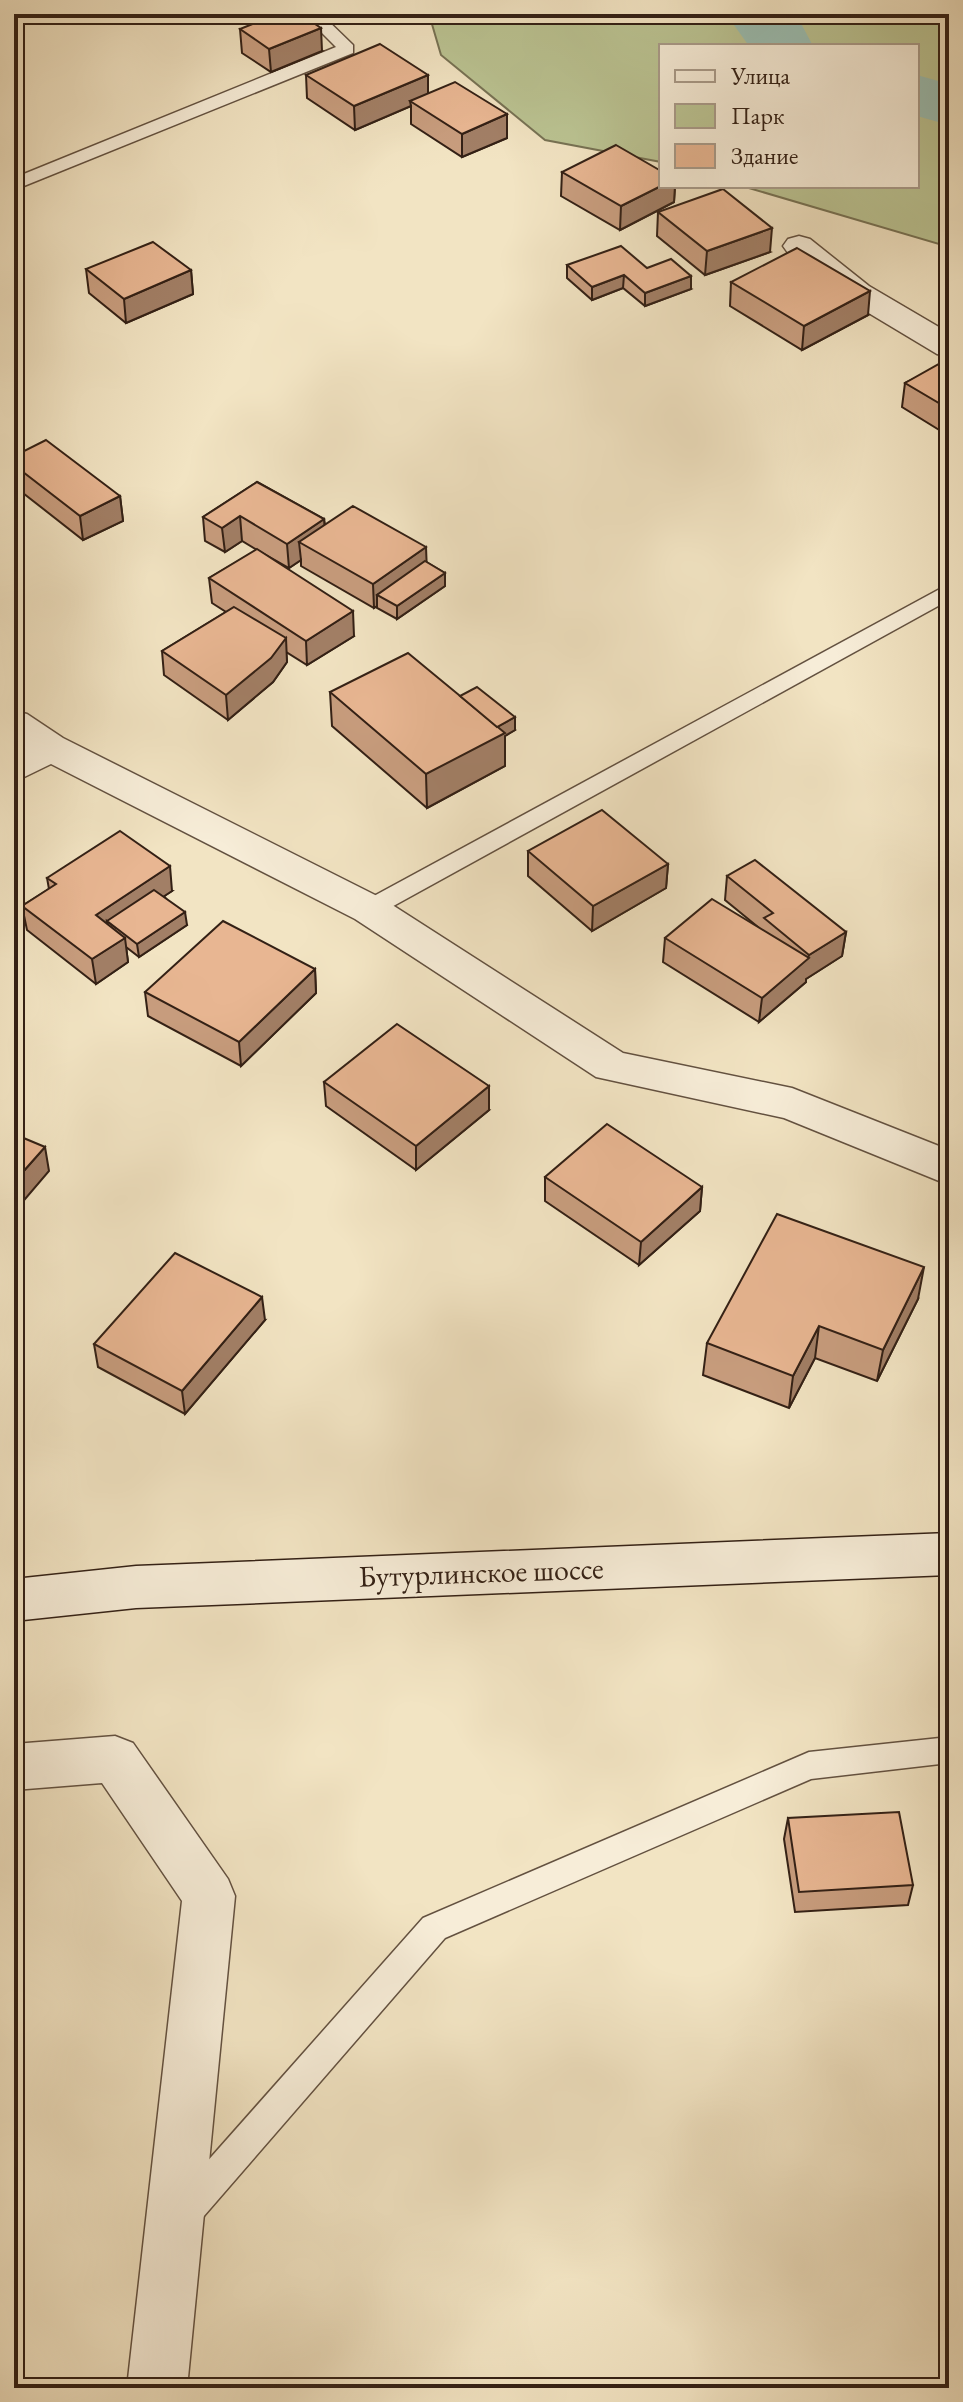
<svg xmlns="http://www.w3.org/2000/svg" width="963" height="2402" viewBox="0 0 963 2402" font-family="'EB Garamond',serif">
<style>
.green{fill:#bbc493;stroke:#777254;stroke-width:2}
.lines{fill:none;stroke-linecap:round;stroke-linejoin:round}
.river{fill:#9bbfb3;fill-rule:evenodd}
.service-casing{stroke:#635140;stroke-width:3}
.minor-casing{stroke:#635140;stroke-width:3}
.secondary-casing{stroke:#332015;stroke-width:3}
.service{fill:#f7edd8;fill-rule:evenodd}
.minor{fill:#f7edd8;fill-rule:evenodd}
.secondary{fill:#f7edd8;fill-rule:evenodd}
.wall{fill:#c89d7e;stroke:#332015;stroke-width:2}
.shaded-wall{fill:#a27f66;stroke:#332015;stroke-width:2}
.building{fill:#e8b692;stroke:#332015;stroke-width:2}
.labels{text-anchor:middle;dominant-baseline:central;stroke-width:6;stroke-linejoin:round;paint-order:stroke}
.street-label{font-size:30px;fill:#332015;stroke:#f7edd8}
</style>
<rect width="100%" height="100%" fill="#f2e4c3"/>
<filter id="stains"><feTurbulence type="fractalNoise" baseFrequency=".0025" numOctaves="4"/><feColorMatrix values="0 0 0 0 .2 0 0 0 0 .09 0 0 0 0 .02 0 0 0 .5 -.17"/></filter>
<radialGradient id="worn" r=".72"><stop offset=".6" stop-color="#630" stop-opacity="0"/><stop offset="1" stop-color="#630" stop-opacity=".3"/></radialGradient>
<!-- green -->
<path class="green" d="M429 14H918L949 24V247L742 186H917V46H661V162L545 140 441 55Z"/>
<g class="lines">
<!-- river -->
<g class="river">
<path d="M726 14H796L813 46H749Z"/>
<path d="M917 75 949 84V125L917 116Z"/>
</g>
<defs>
<g id="service">
<path d="M303 14H321L353 45V53L14 190V178L336 47Z"/>
<path d="M949 584V600L377 915H361L357 909 361 903Z"/>
<path d="M949 1737V1763L811 1779 445 1938 197 2224 185 2229 173 2224 168 2212 173 2200 423 1918 809 1752Z"/>
</g>
<g id="minor">
<path d="M799 236 810 239 869 286 949 333V357L937 354 847 300 788 253 783 246 788 239Z"/>
<path d="M14 711 27 714 63 738 383 899 623 1053 792 1088 949 1150V1185L784 1118 596 1077 355 919 51 764 14 782V752L22 747 14 741Z"/>
<path d="M115 1736 133 1743 228 1879 235 1896 187 2388H127L182 1901 102 1783 14 1790V1744Z"/>
</g>
<path id="secondary" d="M949 1533V1575L136 1608 14 1621V1579L136 1566Z"/>
</defs>
<!-- service casing -->
<use href="#service" class="service-casing"/>
<!-- minor casing -->
<use href="#minor" class="minor-casing"/>
<!-- secondary casing -->
<use href="#secondary" class="secondary-casing"/>
<!-- service -->
<use href="#service" class="service"/>
<!-- minor -->
<use href="#minor" class="minor"/>
<!-- secondary -->
<use href="#secondary" class="secondary"/>
</g>
<!-- wall -->
<g class="wall">
<path d="M240 29 322 51 271 72 242 53Z"/>
<path d="M306 75 428 93 507 114V138L462 157 411 124V106L355 130 307 98Z"/>
<path d="M562 172 661 186H675L674 202 620 230 561 196Z"/>
<path d="M658 212 770 252 705 275 657 236Z"/>
<path d="M567 265 647 268 691 289 645 306 623 288 592 300 567 278Z"/>
<path d="M86 269 191 270 193 294 126 323 89 293Z"/>
<path d="M731 282 868 315 802 350 730 306Z"/>
<path d="M949 362V436L902 407 905 383Z"/>
<path d="M14 456 120 496 123 521 83 540 14 486Z"/>
<path d="M257 482 324 519 325 525 426 562 445 573V586L397 619 377 608V606L374 608 301 566V560L289 568 259 551 354 636 307 665 286 652 287 662 273 682 228 720 164 675 162 651 226 612 212 603 209 578 257 550 242 541 225 552 205 541 203 517Z"/>
<path d="M330 692 460 696 515 730 505 736V766L427 808 332 726Z"/>
<path d="M528 851 668 864 666 888 592 931 528 876Z"/>
<path d="M727 876 846 932 842 956 806 979V982L759 1022 663 962 665 938 758 927 725 900Z"/>
<path d="M47 878 172 891 164 896 187 925 139 957 126 947 128 962 96 984 27 930 22 906 49 889Z"/>
<path d="M315 969 316 993 241 1066 148 1016 145 992Z"/>
<path d="M324 1082 489 1110 416 1170 326 1106Z"/>
<path d="M545 1177 702 1187 700 1211 639 1265 545 1201Z"/>
<path d="M918 1299 877 1381 815 1358 789 1408 703 1375 707 1343Z"/>
<path d="M265 1320 185 1414 98 1367 94 1344Z"/>
<path d="M788 1818 913 1885 908 1905 795 1912 784 1839Z"/>
</g>
<!-- shaded-wall -->
<g class="shaded-wall">
<path d="M231 14H254L231 20Z"/>
<path d="M321 28 322 51 271 72 269 49Z"/>
<path d="M428 75V98L410 101 411 106 355 130 354 106Z"/>
<path d="M507 114V138L462 157V134Z"/>
<path d="M661 186H675L674 202 620 230 621 206Z"/>
<path d="M772 228 770 252 705 275 707 251Z"/>
<path d="M191 270 193 294 126 323 124 299Z"/>
<path d="M624 275 623 288 592 300V287Z"/>
<path d="M691 276V289L645 306V293Z"/>
<path d="M870 291 868 315 802 350 804 326Z"/>
<path d="M120 496 123 521 83 540 80 516Z"/>
<path d="M240 516 242 541 225 552 222 528Z"/>
<path d="M324 519 326 544 299 542 301 560 289 568 287 544Z"/>
<path d="M426 547 427 572 377 595V606L374 608 373 584Z"/>
<path d="M445 573V586L397 619V606Z"/>
<path d="M353 611 354 636 307 665 306 641Z"/>
<path d="M286 638 287 662 273 682 228 720 226 695Z"/>
<path d="M515 717V730L505 736V766L427 808 426 774 488 732Z"/>
<path d="M668 864 666 888 592 931 593 906Z"/>
<path d="M170 866 172 891 116 928 107 921 109 933 96 915Z"/>
<path d="M185 912 187 925 139 957 137 944Z"/>
<path d="M846 932 842 956 806 979V982L759 1022 762 998 808 958 809 955Z"/>
<path d="M125 938 128 962 96 984 92 959Z"/>
<path d="M315 969 316 993 241 1066 239 1042Z"/>
<path d="M489 1086V1110L416 1170V1146Z"/>
<path d="M45 1147 49 1171 14 1212V1182Z"/>
<path d="M702 1187 700 1211 639 1265 641 1242Z"/>
<path d="M924 1267 918 1299 877 1381 883 1350Z"/>
<path d="M262 1297 265 1320 185 1414 182 1391Z"/>
<path d="M819 1326 815 1358 789 1408 793 1376Z"/>
</g>
<!-- building -->
<g class="building">
<path d="M278 14H300L321 28 269 49 240 29Z"/>
<path d="M380 44 428 75 354 106 306 75Z"/>
<path d="M455 82 507 114 462 134 410 101Z"/>
<path d="M616 145 661 171V186L621 206 562 172Z"/>
<path d="M723 189 772 228 707 251 658 212Z"/>
<path d="M153 242 191 270 124 299 86 269Z"/>
<path d="M621 246 647 268 671 259 691 276 645 293 624 275 592 287 567 265Z"/>
<path d="M797 248 870 291 804 326 731 282Z"/>
<path d="M946 360 949 362V409L905 383Z"/>
<path d="M46 440 120 496 80 516 14 465V456Z"/>
<path d="M257 482 324 519 287 544 240 516 222 528 203 517Z"/>
<path d="M353 506 426 547 373 584 299 542Z"/>
<path d="M257 549 353 611 306 641 209 578Z"/>
<path d="M425 561 445 573 397 606 377 595Z"/>
<path d="M234 607 286 638 271 658 226 695 162 651Z"/>
<path d="M408 653 505 733 426 774 330 692Z"/>
<path d="M477 687 515 717 497 727 460 696Z"/>
<path d="M602 810 668 864 593 906 528 851Z"/>
<path d="M120 831 170 866 96 915 125 938 92 959 22 906 56 884 47 878Z"/>
<path d="M755 860 846 932 809 955 764 918 773 913 727 876Z"/>
<path d="M154 890 185 912 137 944 107 921Z"/>
<path d="M712 899 809 958 762 998 665 938Z"/>
<path d="M223 921 315 969 239 1042 145 992Z"/>
<path d="M397 1024 489 1086 416 1146 324 1082Z"/>
<path d="M607 1124 702 1187 641 1242 545 1177Z"/>
<path d="M14 1134 45 1147 14 1182Z"/>
<path d="M777 1214 924 1267 883 1350 819 1326 793 1376 707 1343Z"/>
<path d="M175 1253 262 1297 182 1391 94 1344Z"/>
<path d="M899 1812 913 1885 799 1892 788 1818Z"/>
</g>
<g class="labels">
<!-- street labels -->
<g class="street-label">
<text transform="translate(481 1572) rotate(-2)">Бутурлинское шоссе</text>
</g>
</g>
<!-- margin -->
<rect width="963" height="2402" fill="none" stroke="#f2e4c3" stroke-width="48"/>
<rect x="16" y="16" width="931" height="2370" fill="none" stroke="#332015" stroke-width="4"/>
<rect x="24" y="24" width="915" height="2354" fill="none" stroke="#332015" stroke-width="2"/>
<!-- legend -->
<rect x="659" y="44" width="260" height="144" fill="#f7edd8" stroke="#a99b8a" stroke-width="2"/>
<rect x="675" y="70" width="40" height="12" fill="#f7edd8" stroke="#a99b8a" stroke-width="2"/>
<text x="731" y="84" font-size="24" fill="#332015">Улица</text>
<rect x="675" y="104" width="40" height="24" fill="#bbc493" stroke="#a99b8a" stroke-width="2"/>
<text x="731" y="124" font-size="24" fill="#332015">Парк</text>
<rect x="675" y="144" width="40" height="24" fill="#e8b692" stroke="#a99b8a" stroke-width="2"/>
<text x="731" y="164" font-size="24" fill="#332015">Здание</text>
<rect width="100%" height="100%" filter="url(#stains)"/>
<rect width="100%" height="100%" fill="url(#worn)"/>
</svg>
